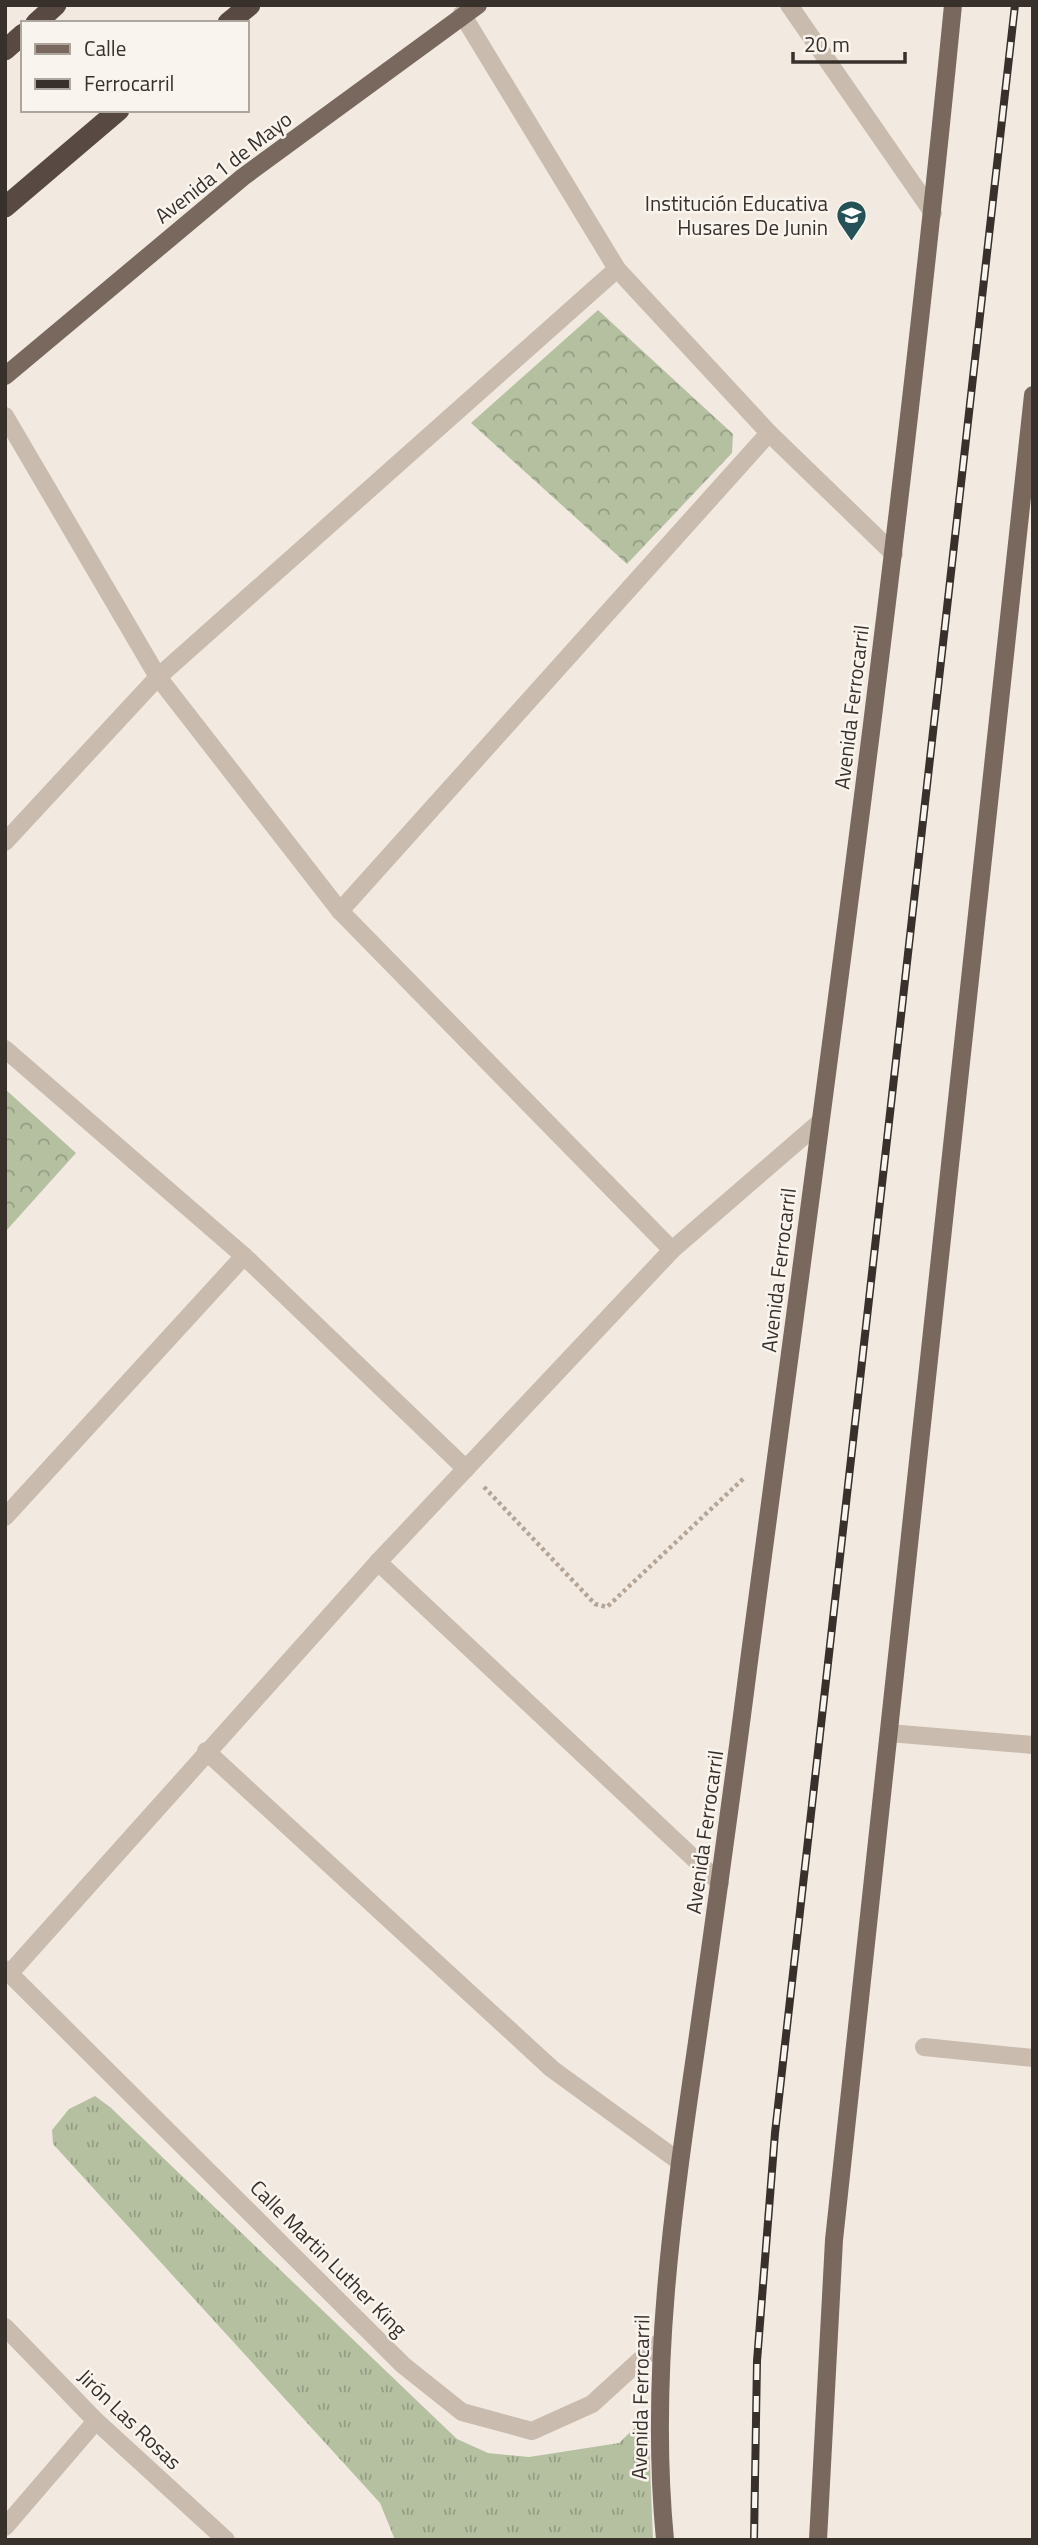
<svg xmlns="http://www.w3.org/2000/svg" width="1038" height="2545" viewBox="0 0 1038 2545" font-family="'Titillium Web',sans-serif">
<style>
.grass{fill:url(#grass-tufts)}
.forest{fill:url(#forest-crowns)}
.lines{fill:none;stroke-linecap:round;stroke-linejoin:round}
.path{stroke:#b5a597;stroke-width:4.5;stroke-dasharray:3.5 3.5;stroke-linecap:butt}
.minor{stroke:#c9bbad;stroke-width:18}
.major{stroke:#79685e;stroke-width:18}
.highway{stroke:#584a43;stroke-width:21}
.rail-casing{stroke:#38302b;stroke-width:8}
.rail{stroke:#f9f4ed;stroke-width:5;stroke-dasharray:16;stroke-linecap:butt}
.labels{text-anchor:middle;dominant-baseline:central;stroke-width:5;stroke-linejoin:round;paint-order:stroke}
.street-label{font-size:21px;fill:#38302b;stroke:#f9f4ed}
.poi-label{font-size:21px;fill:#38302b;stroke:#f9f4ed;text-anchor:end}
</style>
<defs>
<pattern id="grass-tufts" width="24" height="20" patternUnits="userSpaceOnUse" patternTransform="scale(1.75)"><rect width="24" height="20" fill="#b5c0a1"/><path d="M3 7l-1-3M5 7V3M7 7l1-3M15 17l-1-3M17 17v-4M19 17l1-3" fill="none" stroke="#949c83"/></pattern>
<pattern id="forest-crowns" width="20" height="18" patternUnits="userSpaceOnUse" patternTransform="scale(1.75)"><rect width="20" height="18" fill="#b5c0a1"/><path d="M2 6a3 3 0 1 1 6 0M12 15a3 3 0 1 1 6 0" fill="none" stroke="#949c83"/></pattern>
</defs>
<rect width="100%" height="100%" fill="#f2eae1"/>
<!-- grass -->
<path class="grass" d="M95 2096 110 2107 457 2439 488 2453 529 2457 619 2443 648 2415 653 2540H395L380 2503 53 2144 52 2130 69 2109Z"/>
<!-- forest -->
<g class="forest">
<path d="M598 310 733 434 732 453 627 564 471 423Z"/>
<path d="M5 1089 76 1153 5 1232Z"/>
</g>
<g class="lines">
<!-- path -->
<path class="path" d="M484 1487 595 1604 607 1607 744 1478"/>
<!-- minor -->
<g class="minor">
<path d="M789 5 933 213"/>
<path d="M462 14 617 269 769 433 894 554"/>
<path d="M5 416 158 677 340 911 672 1250"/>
<path d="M5 842 158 677 617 269"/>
<path d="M340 911 769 433"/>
<path d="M5 1049 244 1256 466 1469"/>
<path d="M5 1517 244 1256"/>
<path d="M378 1562 720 1883"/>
<path d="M889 1733 1033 1745"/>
<path d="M206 1751 552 2069 680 2162"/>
<path d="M5 1969 403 2365 462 2412 532 2431 592 2404 660 2342"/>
<path d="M10 1973 378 1562 672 1250 820 1122"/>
<path d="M924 2047 1033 2058"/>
<path d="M5 2327 96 2421 226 2540"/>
<path d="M5 2527 96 2421"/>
</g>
<!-- major -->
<g class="major">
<path d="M5 376 243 177 478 5"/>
<path d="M665 2540C649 2373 673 2207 697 2042 715 1915 733 1788 749 1661 822 1110 899 559 953 5"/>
<path d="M818 2540 834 2240 1033 395"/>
</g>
<!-- highway -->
<g class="highway">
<path d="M36 23 56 5"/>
<path d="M228 23 250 5"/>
<path d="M5 50 23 34"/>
<path d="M5 207 119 110"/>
</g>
<defs>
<path id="rail" d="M754 2540 757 2361 775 2133 1015 5"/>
</defs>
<!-- rail casing -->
<use href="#rail" class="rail-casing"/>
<!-- rail -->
<use href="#rail" class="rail"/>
</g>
<!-- icons -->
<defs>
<symbol id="school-pin" viewBox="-11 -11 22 30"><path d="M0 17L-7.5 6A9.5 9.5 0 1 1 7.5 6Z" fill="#245257" stroke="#f9f4ed"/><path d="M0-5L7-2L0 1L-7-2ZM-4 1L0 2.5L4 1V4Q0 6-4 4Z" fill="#fff"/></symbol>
</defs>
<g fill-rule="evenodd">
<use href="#school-pin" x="834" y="198" width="35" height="47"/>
</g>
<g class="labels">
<!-- street labels -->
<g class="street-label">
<text transform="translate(223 167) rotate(-38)">Avenida 1 de Mayo</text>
<text transform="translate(851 707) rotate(-83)">Avenida Ferrocarril</text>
<text transform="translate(778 1270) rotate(-83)">Avenida Ferrocarril</text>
<text transform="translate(704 1832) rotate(-82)">Avenida Ferrocarril</text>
<text transform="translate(329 2258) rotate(45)">Calle Martin Luther King</text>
<text transform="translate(640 2397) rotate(-89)">Avenida Ferrocarril</text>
<text transform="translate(130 2419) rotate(44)">Jirón Las Rosas</text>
</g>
<!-- poi labels -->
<g class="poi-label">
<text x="828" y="203">Institución Educativa<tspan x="828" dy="24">Husares De Junin</tspan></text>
</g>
</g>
<!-- border -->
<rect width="1038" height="2545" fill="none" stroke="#38302b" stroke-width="14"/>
<!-- legend -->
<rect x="21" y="21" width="228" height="91" fill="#f9f4ed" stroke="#aca69f" stroke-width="2"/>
<rect x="35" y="44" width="35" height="10" fill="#79685e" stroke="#aca69f" stroke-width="2"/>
<text x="84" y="56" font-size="21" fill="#38302b">Calle</text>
<rect x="35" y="79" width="35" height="10" fill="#38302b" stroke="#aca69f" stroke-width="2"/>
<text x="84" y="91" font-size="21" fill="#38302b">Ferrocarril</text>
<!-- scale -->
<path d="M793 52v10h112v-10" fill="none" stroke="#38302b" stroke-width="3.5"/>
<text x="804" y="52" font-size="21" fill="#38302b" stroke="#f9f4ed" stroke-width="5" paint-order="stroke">20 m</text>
</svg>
